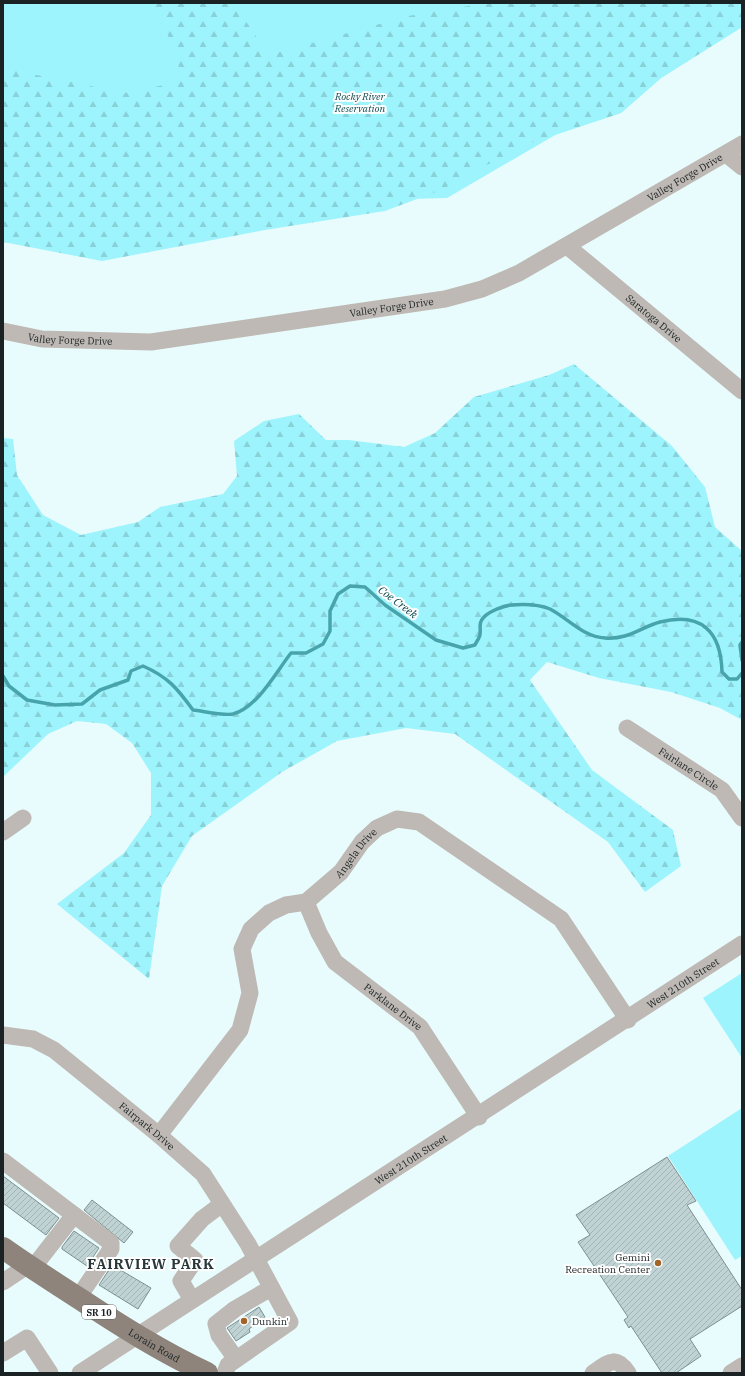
<svg xmlns="http://www.w3.org/2000/svg" width="745" height="1376" viewBox="0 0 745 1376" font-family="'IBM Plex Serif',serif">
<style>
.green{fill:#9ef4fc}
.forest{fill:url(#forest-firs)}
.lines{fill:none;stroke-linecap:round;stroke-linejoin:round}
.stream{stroke:#48a4ac;stroke-width:3.5}
.building{fill:url(#building-hatch);stroke:#7d8f90}
.minor{stroke:#beb9b4;stroke-width:17}
.major{stroke:#8e847c;stroke-width:22}
.poi-dot{fill:#a26529;stroke:#fff;stroke-width:1.5}
.labels{text-anchor:middle;dominant-baseline:central;stroke-width:4;stroke-linejoin:round;paint-order:stroke}
.shield{fill:#fff;stroke:#5f6465;stroke-width:1}
.shield-label{font-size:9px;font-weight:bold;fill:#1b2223}
.park-label{font-size:10px;font-style:italic;fill:#104a4e;stroke:#fff}
.street-label{font-size:10px;fill:#1b2223;stroke:#fff}
.poi-label{font-size:10px;fill:#1b2223;stroke:#fff;text-anchor:end}
.water-label{font-size:11px;font-style:italic;fill:#034246;stroke:#fff}
.district-label{font-size:14px;font-weight:bold;letter-spacing:1px;fill:#29383a;stroke:#fff}
</style>
<defs>
<pattern id="forest-firs" width="22" height="20" patternUnits="userSpaceOnUse"><rect width="22" height="20" fill="#9ef4fc"/><path d="M5 1l3.5 6h-7zM16 11l3.5 6h-7z" fill="#88d1d8"/></pattern>
<pattern id="building-hatch" width="6" height="6" patternUnits="userSpaceOnUse"><rect width="6" height="6" fill="#c0d3d4"/><path d="M-1 1l2-2M0 6l6-6M5 7l2-2" fill="none" stroke="#a4b5b6"/></pattern>
</defs>
<rect width="100%" height="100%" fill="#e9fcfd"/>
<!-- green -->
<g class="green">
<path d="M3 3H742V27L661 78 621 113 557 134 447 198 300 202 3 114Z"/>
<path d="M742 973V1058L703 998Z"/>
<path d="M742 1108V1256L735 1260 668 1156Z"/>
</g>
<!-- forest -->
<g class="forest">
<path d="M152 3H241L245 20 269 55 408 16 486 3H742V27L661 78 621 113 522 146 441 190 385 211 265 230 102 261 3 242V68L124 93 179 82 178 53 155 14Z"/>
<path d="M574 364 672 446 705 487 715 527 742 551V720L720 708 671 692 599 678 547 662 530 680 592 770 673 830 681 866 645 892 608 842 455 734 406 728 337 741 282 772 192 836 162 886 149 979 57 904 124 853 151 815V773L132 743 106 724 77 721 48 734 3 777V438L13 439 17 475 43 515 81 535 138 522 160 507 223 494 237 476 234 441 264 421 299 414 326 440H349L404 447 435 433 474 397 549 375Z"/>
</g>
<g class="lines">
<!-- stream -->
<g class="stream">
<path d="M742 642 740 645 742 660"/>
<path d="M3 676 9 686 27 700 55 705 82 704 100 690 128 680 131 671 143 666C168 677 177 688 193 710 203 711 224 716 233 714 257 708 276 672 291 653H306L323 644 330 631V611L338 594 350 586 365 587 385 605 436 640 463 648 475 645C476 642 480 638 480 634 481 628 478 623 484 617 490 611 503 606 511 605 524 604 538 604 550 609 569 619 583 637 605 638 628 640 641 627 660 622 701 612 721 631 722 672L729 679H737L742 673"/>
</g>
</g>
<!-- building -->
<g class="building">
<path d="M667 1157 696 1201 687 1205 742 1290V1306L690 1339 701 1356 676 1373H662L631 1326 629 1328 624 1320 628 1317 578 1242 590 1235 576 1215Z"/>
<path d="M3 1176 59 1218 46 1235 3 1203Z"/>
<path d="M92 1200 133 1232 124 1243 84 1210Z"/>
<path d="M74 1231 99 1248 87 1266 62 1249V1247Z"/>
<path d="M112 1265 151 1288 138 1309 99 1285Z"/>
<path d="M259 1307 265 1317 249 1329 250 1332 236 1341 227 1328Z"/>
</g>
<g class="lines">
<!-- minor -->
<g class="minor">
<path d="M726 154 742 167"/>
<path id="s1" d="M567 246 742 391"/>
<path id="s2" d="M3 331 42 339 151 342 445 299 482 289 519 273 742 144"/>
<path id="s3" d="M627 728 722 790 742 818"/>
<path d="M3 832 23 818"/>
<path id="s4" d="M306 902 319 933 335 962 420 1027 479 1117"/>
<path id="s5" d="M3 1035 33 1039 54 1050 159 1135 203 1174 248 1244 290 1322 228 1365 225 1373"/>
<path id="s6" d="M159 1135 240 1030 250 993 242 949 251 929 269 913 286 905 306 902 341 872 362 842 377 828 397 819 419 822 561 919 628 1020"/>
<path d="M3 1161 111 1243V1249L78 1298"/>
<path d="M32 1269 74 1215"/>
<path d="M3 1282 27 1266"/>
<path d="M192 1300 181 1281 195 1260 178 1246 202 1219 222 1204"/>
<path d="M3 1353 27 1338 50 1373"/>
<path d="M236 1359 219 1335 216 1324 235 1309 271 1288"/>
<path id="s7" d="M80 1373C300 1229 522 1089 742 944"/>
<path d="M593 1373C608 1363 615 1354 628 1373"/>
<path d="M731 1373 742 1366"/>
</g>
<!-- major -->
<path class="major" id="s8" d="M3 1248C28 1266 54 1282 80 1299 121 1326 162 1352 207 1373"/>
</g>
<!-- markers -->
<g class="poi-dot">
<circle cx="658" cy="1263" r="4"/>
<circle cx="244" cy="1321" r="4"/>
</g>
<g class="labels">
<!-- shield labels -->
<rect class="shield" x="82" y="1305" width="34" height="14" rx="3"/>
<g class="shield-label">
<text x="99" y="1312">SR 10</text>
</g>
<!-- park labels -->
<g class="park-label">
<text x="360" y="96">Rocky River<tspan x="360" dy="12">Reservation</tspan></text>
</g>
<!-- street labels -->
<g class="street-label">
<text stroke="none"><textPath href="#s2" startOffset="716">Valley Forge Drive</textPath></text>
<text stroke="none"><textPath href="#s2" startOffset="392">Valley Forge Drive</textPath></text>
<text stroke="none"><textPath href="#s1" startOffset="113">Saratoga Drive</textPath></text>
<text stroke="none"><textPath href="#s2" startOffset="68">Valley Forge Drive</textPath></text>
<text stroke="none"><textPath href="#s3" startOffset="74">Fairlane Circle</textPath></text>
<text stroke="none"><textPath href="#s6" startOffset="371">Angela Drive</textPath></text>
<text stroke="none"><textPath href="#s7" startOffset="718">West 210th Street</textPath></text>
<text stroke="none"><textPath href="#s4" startOffset="140">Parklane Drive</textPath></text>
<text stroke="none"><textPath href="#s5" startOffset="174">Fairpark Drive</textPath></text>
<text stroke="none"><textPath href="#s7" startOffset="394">West 210th Street</textPath></text>
<text stroke="none"><textPath href="#s8" startOffset="180">Lorain Road</textPath></text>
</g>
<!-- poi labels -->
<g class="poi-label">
<text x="650" y="1257">Gemini<tspan x="650" dy="12">Recreation Center</tspan></text>
<text x="252" y="1321" text-anchor="start">Dunkin'</text>
</g>
<!-- water labels -->
<g class="water-label">
<text transform="translate(398 602) rotate(37)">Coe Creek</text>
</g>
<!-- district labels -->
<g class="district-label">
<text x="151" y="1264">FAIRVIEW PARK</text>
</g>
</g>
<!-- border -->
<rect width="745" height="1376" fill="none" stroke="#1b2223" stroke-width="8"/>
</svg>
